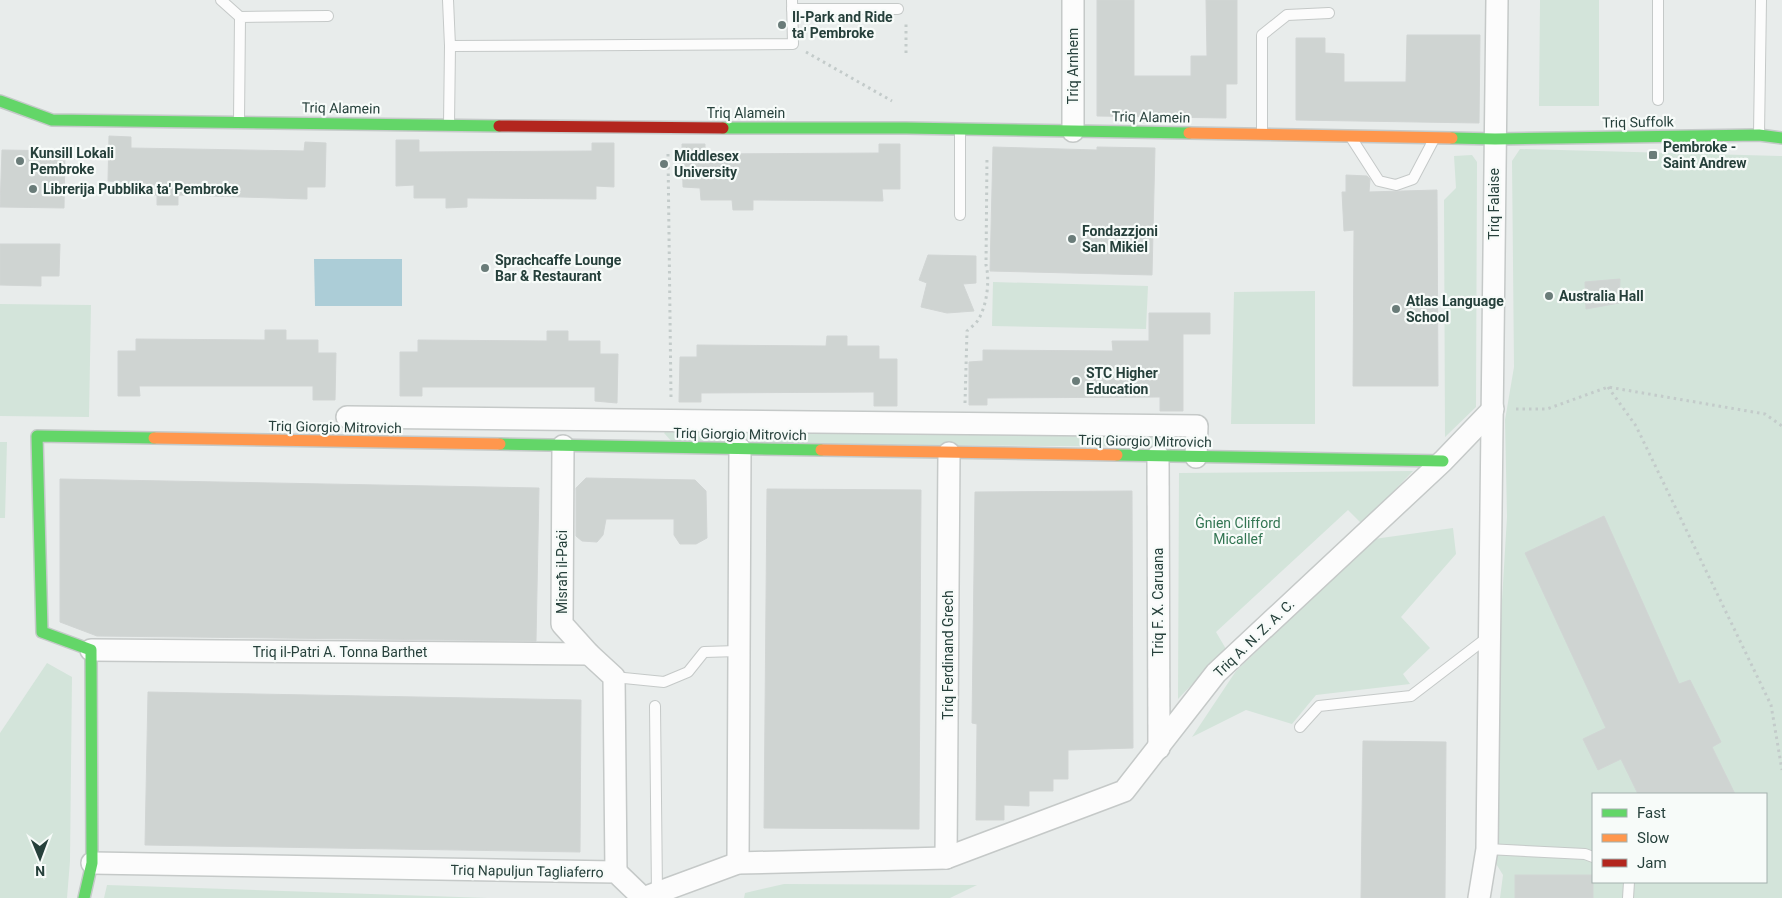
<svg xmlns="http://www.w3.org/2000/svg" width="1782" height="898" viewBox="0 0 1782 898" font-family="Roboto,sans-serif">
<style>
.green{fill:#d3e4da;fill-rule:evenodd}
.water{fill:#accdd7}
.building{fill:#cfd4d2;stroke:#d1d5d4}
.lines{fill:none;stroke-linecap:round;stroke-linejoin:round}
.lane-casing{stroke:#c5c9c8;stroke-width:12}
.street-casing{stroke:#c5c9c8;stroke-width:24}
.fast-casing{stroke:#c4c9c8;stroke-width:14}
.slow-casing{stroke:#c4c9c8;stroke-width:14}
.jam-casing{stroke:#c4c9c8;stroke-width:14}
.path{stroke:#c3cbca;stroke-width:3;stroke-dasharray:2.5 4;stroke-linecap:butt}
.lane{stroke:#fcfcfc;stroke-width:10}
.street{stroke:#fcfcfc;stroke-width:21}
.fast{stroke:#63d668;stroke-width:11}
.slow{stroke:#ff974d;stroke-width:11}
.jam{stroke:#b3261e;stroke-width:11}
.poi-dot{fill:#6a7c79;stroke:#f7fbf9;stroke-width:2}
.labels{text-anchor:middle;dominant-baseline:central;stroke-width:4.5;stroke-linejoin:round;paint-order:stroke}
.poi-label{font-size:14px;font-weight:bold;fill:#26403b;stroke:#f7fbf9;text-anchor:start}
.street-label{font-size:14px;fill:#26403b;stroke:#f7fbf9}
.park-label{font-size:14px;fill:#327552;stroke:#f7fbf9}
</style>
<rect width="100%" height="100%" fill="#e8eceb"/>
<!-- green -->
<g class="green">
<path d="M1540 0H1599V106H1539Z"/>
<path d="M1520 149 1782 156V898H1500L1503 875 1487 849 1507 517 1505 420 1514 367 1512 161ZM1593 794H1766V882H1593Z"/>
<path d="M1472 155 1477 162 1476 407 1445 437 1444 200 1456 188 1454 156Z"/>
<path d="M993 282 1148 286 1146 329 992 326Z"/>
<path d="M1315 291V424H1231L1234 292Z"/>
<path d="M0 304 91 305 89 417 0 416Z"/>
<path d="M673 424 1178 428V447L673 443 664 433Z"/>
<path d="M0 442H7L5 518H0Z"/>
<path d="M1413 471 1362 524 1348 510 1216 632 1226 649 1178 699 1179 473Z"/>
<path d="M1453 528 1456 554 1401 617 1430 648 1403 674 1410 684 1316 695 1292 724 1246 710 1192 737 1236 671 1374 539Z"/>
<path d="M47 663 72 677 70 861 67 898H0V733Z"/>
<path d="M784 884 977 885 950 898H744L745 893Z"/>
<path d="M107 885 488 898H104Z"/>
</g>
<!-- water -->
<path class="water" d="M314 259H402V306H315Z"/>
<!-- building -->
<g class="building">
<path d="M1097 0H1134V76H1191V56H1207L1206 0H1237V84H1226V118L1097 116Z"/>
<path d="M1407 35H1480L1479 123 1296 120V38H1325V53L1344 54V82H1406Z"/>
<path d="M109 136 131 137V148L304 151 305 142 326 143 325 187H307V199L178 195V205H157V195H125L126 182 108 181Z"/>
<path d="M396 140H419V152L592 151V143H614V187L596 186V199L467 198V207L446 208V198H414V185L396 186Z"/>
<path d="M682 144H705V154L879 153V144H900V189H882L883 201 753 200V210H733L732 200H701L700 188 683 187Z"/>
<path d="M993 147 1097 150V147L1155 148 1152 275 990 271Z"/>
<path d="M2 150 65 151 64 208 0 207Z"/>
<path d="M1346 175 1367 176 1370 179 1369 192 1437 190 1438 386H1353L1354 230 1344 231 1342 192H1346Z"/>
<path d="M0 244H60L59 276H41V286L0 285Z"/>
<path d="M928 255 976 256V283L963 284 974 311 947 313 921 307 927 283 919 280Z"/>
<path d="M1620 279 1619 303 1586 309 1585 282Z"/>
<path d="M1149 313H1210V334H1183V411H1160V397L987 398V405H969V362L983 361V350L1113 351 1112 341H1149Z"/>
<path d="M265 330H286V340H318V353H336L335 400H313V386H139L140 396H118V351H136V339L265 340Z"/>
<path d="M547 331H568V341H600V354H618L617 403 595 401V387H422V396H400V352H418V340L547 341Z"/>
<path d="M827 336H847V346H879V359H897V406H874V392L701 393V402H679L680 357H697V345L826 346Z"/>
<path d="M586 478 695 480 706 491 707 538 696 544H680L674 535V519H606L603 535 597 542 582 541 576 536V488Z"/>
<path d="M60 479 539 488 536 641 97 636 60 622Z"/>
<path d="M767 489 921 490 919 829 764 828Z"/>
<path d="M1132 491 1133 748 1068 750V779H1053V791H1029V806L1004 805V820H976L977 724 972 723 975 492Z"/>
<path d="M1604 516 1679 684 1690 680 1721 742 1712 747 1735 794H1638L1621 759 1598 770 1583 739 1606 728 1525 553Z"/>
<path d="M148 692 581 700 580 852 145 845Z"/>
<path d="M1363 741 1446 742 1445 898H1361Z"/>
<rect x="1515" y="875" width="78" height="23"/>
</g>
<g class="lines">
<defs>
<g id="lane">
<path d="M221 0 240 17"/>
<path d="M448 0 450 46 793 44 792 0"/>
<path d="M1658 0V100"/>
<path d="M792 9H898"/>
<path d="M239 121 240 17 328 16"/>
<path d="M449 124 450 46"/>
<path d="M960 130V215"/>
<path d="M1262 133V35L1287 15 1329 13"/>
<path d="M1759 134 1761 0"/>
<path d="M1352 139 1379 181 1396 185 1413 179 1433 141"/>
<path d="M614 677 664 682 688 672 704 652 738 651"/>
<path d="M655 706 657 893"/>
<path d="M1300 727 1319 706 1411 696 1488 637"/>
<path d="M1487 849 1585 854 1593 857"/>
<path d="M1628 898 1629 882"/>
</g>
<g id="street">
<path d="M1073 0V131"/>
<path d="M347 417 1197 426 1196 457"/>
<path d="M563 446 562 624 589 654 614 677 616 872"/>
<path d="M1158 456 1159 748"/>
<path d="M91 650 589 654"/>
<path d="M946 858 949 453"/>
<path d="M92 863 616 872 643 898"/>
<path d="M738 863 740 449"/>
<path d="M643 898 738 863 946 858 1124 791 1216 673 1443 461 1493 409"/>
<path d="M1479 898 1487 849 1497 0"/>
</g>
<g id="fast">
<path d="M0 101 52 120 499 126"/>
<path d="M723 128H906L1189 133"/>
<path d="M1452 138 1495 139 1759 135 1782 138"/>
<path d="M500 444 821 450"/>
<path d="M1117 455 1443 461"/>
<path d="M84 898 92 863 91 650 42 632 37 436 154 438"/>
</g>
<g id="slow">
<path d="M1189 133 1452 138"/>
<path d="M154 438 500 444"/>
<path d="M821 450 1117 455"/>
</g>
<path id="jam" d="M499 126 723 128"/>
</defs>
<!-- lane casing -->
<use href="#lane" class="lane-casing"/>
<!-- street casing -->
<use href="#street" class="street-casing"/>
<!-- fast casing -->
<use href="#fast" class="fast-casing"/>
<!-- slow casing -->
<use href="#slow" class="slow-casing"/>
<!-- jam casing -->
<use href="#jam" class="jam-casing"/>
<!-- path -->
<g class="path">
<path d="M806 52 892 101"/>
<path d="M906 53V23"/>
<path d="M668 154 671 398"/>
<path d="M1608 387 1636 426 1771 705 1782 770"/>
<path d="M965 403 967 331C970 328 976 324 978 320 987 306 990 280 986 265L987 156"/>
<path d="M1516 409H1547L1608 387 1765 414 1782 426"/>
</g>
<!-- lane -->
<use href="#lane" class="lane"/>
<!-- street -->
<use href="#street" class="street"/>
<!-- fast -->
<use href="#fast" class="fast"/>
<!-- slow -->
<use href="#slow" class="slow"/>
<!-- jam -->
<use href="#jam" class="jam"/>
</g>
<!-- markers -->
<g class="poi-dot">
<circle cx="782" cy="25" r="5"/>
<rect x="1648" y="150" width="10" height="10" rx="2.5"/>
<circle cx="20" cy="161" r="5"/>
<circle cx="664" cy="164" r="5"/>
<circle cx="33" cy="189" r="5"/>
<circle cx="1072" cy="239" r="5"/>
<circle cx="485" cy="268" r="5"/>
<circle cx="1549" cy="296" r="5"/>
<circle cx="1396" cy="309" r="5"/>
<circle cx="1076" cy="381" r="5"/>
</g>
<g class="labels">
<!-- poi labels -->
<g class="poi-label">
<text x="792" y="17">Il-Park and Ride<tspan x="792" dy="16">ta' Pembroke</tspan></text>
<text x="1663" y="147">Pembroke -<tspan x="1663" dy="16">Saint Andrew</tspan></text>
<text x="30" y="153">Kunsill Lokali<tspan x="30" dy="16">Pembroke</tspan></text>
<text x="674" y="156">Middlesex<tspan x="674" dy="16">University</tspan></text>
<text x="43" y="189">Librerija Pubblika ta' Pembroke</text>
<text x="1082" y="231">Fondazzjoni<tspan x="1082" dy="16">San Mikiel</tspan></text>
<text x="495" y="260">Sprachcaffe Lounge<tspan x="495" dy="16">Bar &amp; Restaurant</tspan></text>
<text x="1559" y="296">Australia Hall</text>
<text x="1406" y="301">Atlas Language<tspan x="1406" dy="16">School</tspan></text>
<text x="1086" y="373">STC Higher<tspan x="1086" dy="16">Education</tspan></text>
</g>
<!-- street labels -->
<g class="street-label">
<text transform="translate(1073 66) rotate(-90)">Triq Arnhem</text>
<text transform="translate(341 108) rotate(1)">Triq Alamein</text>
<text x="746" y="113">Triq Alamein</text>
<text transform="translate(1151 117) rotate(1)">Triq Alamein</text>
<text transform="translate(1638 122) rotate(-1)">Triq Suffolk</text>
<text transform="translate(1494 204) rotate(-90)">Triq Falaise</text>
<text transform="translate(335 427) rotate(1)">Triq Giorgio Mitrovich</text>
<text transform="translate(740 434) rotate(1)">Triq Giorgio Mitrovich</text>
<text transform="translate(1145 441) rotate(1)">Triq Giorgio Mitrovich</text>
<text transform="translate(562 572) rotate(-90)">Misraħ il-Paċi</text>
<text transform="translate(1158 602) rotate(-90)">Triq F. X. Caruana</text>
<text transform="translate(1254 638) rotate(-44)">Triq A. N. Z. A. C.</text>
<text x="340" y="652">Triq il-Patri A. Tonna Barthet</text>
<text transform="translate(948 655) rotate(-90)">Triq Ferdinand Grech</text>
<text transform="translate(527 871) rotate(1)">Triq Napuljun Tagliaferro</text>
</g>
<!-- park labels -->
<g class="park-label">
<text x="1238" y="523">Ġnien Clifford<tspan x="1238" dy="16">Micallef</tspan></text>
</g>
</g>
<!-- legend -->
<rect x="1592" y="793" width="175" height="90" fill="#f7fbf9" stroke="#a3b0ad"/>
<rect x="1602" y="809" width="25" height="8" fill="#63d668" stroke="#a3b0ad"/>
<text x="1637" y="818" font-size="15" fill="#26403b">Fast</text>
<rect x="1602" y="834" width="25" height="8" fill="#ff974d" stroke="#a3b0ad"/>
<text x="1637" y="843" font-size="15" fill="#26403b">Slow</text>
<rect x="1602" y="859" width="25" height="8" fill="#b3261e" stroke="#a3b0ad"/>
<text x="1637" y="868" font-size="15" fill="#26403b">Jam</text>
<!-- north arrow -->
<g transform="translate(40 858) rotate(179)" stroke="#f7fbf9" stroke-width="4" paint-order="stroke">
<path d="M0-4L9 19L0 12L-9 19Z" fill="#26403b"/>
<text y="-8" font-size="14" font-weight="bold" text-anchor="middle" fill="#26403b">N</text>
</g>
</svg>
